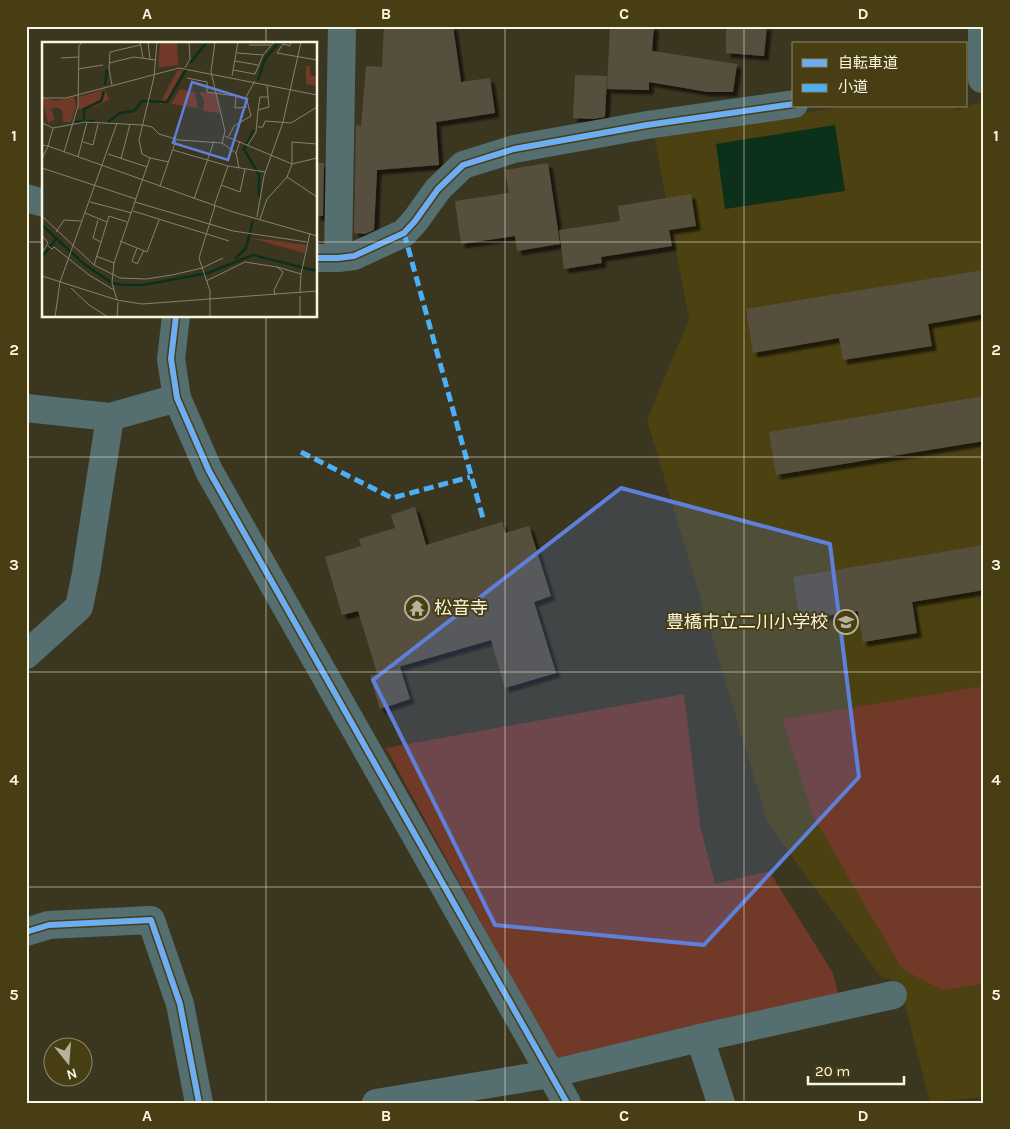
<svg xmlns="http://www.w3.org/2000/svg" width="1010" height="1129" viewBox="0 0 1010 1129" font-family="Karla,'Noto Sans JP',sans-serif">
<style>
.built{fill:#4b4111}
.green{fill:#713927}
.water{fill:#0d301b}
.building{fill:#57503e;filter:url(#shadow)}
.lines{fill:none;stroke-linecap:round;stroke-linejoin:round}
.street{stroke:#556e70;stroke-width:28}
.quiet{stroke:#4cb0f7;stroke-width:5;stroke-dasharray:10 5;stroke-linecap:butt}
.cycleway-casing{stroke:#473e14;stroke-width:9}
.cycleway{stroke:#6dadf4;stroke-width:6}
.marked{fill:#5f80da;fill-opacity:0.2;stroke:#5f80da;stroke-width:4;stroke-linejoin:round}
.grid{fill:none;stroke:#faf5de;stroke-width:1;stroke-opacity:0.55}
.labels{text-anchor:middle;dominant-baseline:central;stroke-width:4;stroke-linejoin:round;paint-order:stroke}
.poi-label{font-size:18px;fill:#faf5de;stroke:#473e14;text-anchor:start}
.inset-river{fill:none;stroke:#0d301b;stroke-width:2.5}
.inset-road{fill:none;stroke:#87826c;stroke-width:1}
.view{fill:#5f80da;fill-opacity:0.15;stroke:#5f80da;stroke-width:2.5}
.inset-edge{fill:none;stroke:#faf5de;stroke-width:2.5}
.neatline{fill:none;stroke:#faf5de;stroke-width:2}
.grid-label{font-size:16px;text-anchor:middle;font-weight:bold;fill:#faf5de}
</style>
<defs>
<filter id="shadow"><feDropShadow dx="4.5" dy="4.5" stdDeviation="1" flood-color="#0009"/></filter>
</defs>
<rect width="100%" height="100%" fill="#3b3620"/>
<!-- built -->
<path class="built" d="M984 101V1097L930 1102 899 982 880 976 768 824 647 420 689 319 654 136 848 106H949L958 110Z"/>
<!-- green -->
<g class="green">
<path d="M984 686V984L942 990 902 969 814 818 782 719Z"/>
<path d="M684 694 700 825 715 884 769 871 833 973 839 997 556 1060 386 748Z"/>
</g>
<!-- water -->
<path class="water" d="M835 125 845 191 725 209 716 144Z"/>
<!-- building -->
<g class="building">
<path d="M384 26H453L461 82 490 78 495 113 436 122 439 165 377 170 374 230 365 234 354 233 356 125 361 126 366 66 382 67Z"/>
<path d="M610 26H654L652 51 737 64 733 92H708L649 82V90L607 89Z"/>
<path d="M726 26H767L764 56 726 53Z"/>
<path d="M575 75 607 76 605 117 593 119 573 118Z"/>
<path d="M316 163H324L323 216H316Z"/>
<path d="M548 163 560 244 517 251 515 236 461 244 455 201 509 193 505 170Z"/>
<path d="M691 194 696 226 669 230 672 246 601 257 602 263 564 269 559 230 620 221 618 206Z"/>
<path d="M984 270V314L928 324 932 346 843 360 839 338 753 353 746 309Z"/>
<path d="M984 396V441L776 475 769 432Z"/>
<path d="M415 507 426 545 502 522 505 533 529 526 551 596 534 602 556 673 505 688 491 640 377 673 358 611 342 615 325 557 361 546 359 539 395 528 391 515Z"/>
<path d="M984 545V590L912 602 917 633 863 642 858 611 800 620 793 577Z"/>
<path d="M400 667 410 699 380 709 370 676Z"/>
</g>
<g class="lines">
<!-- street -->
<g class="street">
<path d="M982 79V26"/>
<path d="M26 198 44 203"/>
<path d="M316 258H338L354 256 404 233 415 221 438 189 463 165 514 149 647 125 794 104"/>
<path d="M338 258 342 26"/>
<path d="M176 316 171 359 177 398 209 471 567 1103"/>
<path d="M26 408 110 417 177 398"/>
<path d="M26 655 79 607 86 573 110 417"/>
<path d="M26 932 49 925 151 920 180 1004 199 1103"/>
<path d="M700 1038 893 995"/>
<path d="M376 1103 550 1074 700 1038 721 1103"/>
</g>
<!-- quiet -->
<g class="quiet">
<path d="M404 233 484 522"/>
<path d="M301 452 392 498 470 477"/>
</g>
<defs>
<g id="cycleway">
<path d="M316 258H338L354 256 404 233 415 221 438 189 463 165 514 149 647 125 794 104"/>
<path d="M176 316 171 359 177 398 209 471 567 1103"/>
<path d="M26 932 49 925 151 920 180 1004 199 1103"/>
</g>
</defs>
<!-- cycleway casing -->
<use href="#cycleway" class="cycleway-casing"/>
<!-- cycleway -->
<use href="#cycleway" class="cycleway"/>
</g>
<!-- marked area -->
<path class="marked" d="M621 488 830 544 859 777 704 945 495 925 373 680Z"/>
<!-- grid -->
<path class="grid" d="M266 26V44M505 26V1103M744 26V1103M26 242H44M316 242H984M266 316V1103M26 457H984M26 672H984M26 887H984"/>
<!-- icons -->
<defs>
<symbol id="temple-ring" viewBox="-11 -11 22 22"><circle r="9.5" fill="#473e14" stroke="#b7b29c" stroke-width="1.5"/><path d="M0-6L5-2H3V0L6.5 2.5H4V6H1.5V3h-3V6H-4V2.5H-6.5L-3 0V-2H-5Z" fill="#b7b29c"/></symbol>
<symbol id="school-ring" viewBox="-11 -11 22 22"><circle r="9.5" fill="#473e14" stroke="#b7b29c" stroke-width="1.5"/><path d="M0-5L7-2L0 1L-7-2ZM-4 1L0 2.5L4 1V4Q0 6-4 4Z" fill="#b7b29c"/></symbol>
</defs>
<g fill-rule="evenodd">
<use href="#temple-ring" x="403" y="594" width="28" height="28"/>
<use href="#school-ring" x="832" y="608" width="28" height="28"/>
</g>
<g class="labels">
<!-- poi labels -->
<g class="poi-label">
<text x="434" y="608">松音寺</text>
<text x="828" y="622" text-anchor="end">豊橋市立二川小学校</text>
</g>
</g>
<!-- overview -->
<g transform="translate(42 42)">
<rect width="275" height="275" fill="#3b3620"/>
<path d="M118 0H135L136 23 116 26ZM264 24H268V33L275 35V44L264 42ZM141 28 125 59 117 63 135 29ZM63 47 67 57 64 59 52 65 36 67 37 55ZM138 47 153 50 156 66 129 62ZM157 50 174 51 178 71 161 69 162 58ZM0 55 14 59 32 55 34 65 29 80H21L20 68 14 65 9 67 13 77 6 81ZM208 196 229 198 264 203 262 211Z" fill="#713927"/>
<path class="inset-river" d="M148 21 165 0M216 38 223 17 237 0M63 43 65 27M42 78V67L59 59 62 49M33 80 53 79M66 80 78 71 92 69 100 59 125 60 145 26M212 88 202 107 217 133V155M0 183 42 222 70 241 81 243H101L166 231 211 213 275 229M0 215 14 197M193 217 204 206 211 178"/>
<path class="inset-road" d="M98 0 101 16M106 0 108 17M249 0 248 4 241 2 235 11 275 18M207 3H229M195 11 221 13M19 16 37 15M193 19 216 23M67 21 92 15 113 18M143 26 148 17 147 0M36 27 61 23M191 28 213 32 221 13 232 0M190 34 196 0M145 36 165 40V50L194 54 193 66 205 65M70 43 67 27 68 10 98 3M0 56H24L137 26 275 53M216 68 218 55H226M0 81 11 86 43 80 101 83 110 85 117 92 137 98 180 101 183 89 169 30 173 0M216 85H221L223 79 249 81 275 65M11 86 6 104 191 170 275 194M183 94 250 122 275 116M187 94 192 84 209 74 204 55 213 39M41 100 51 103 56 82M180 101 194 111M0 103 6 104 0 117M205 104 214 90 216 68 227 65 225 43M131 108 186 124 223 130M22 110 36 64 37 4 40 0M66 112 105 125M36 115 45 80M108 116 127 120M79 117 88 82M0 126 94 157M197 126 194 111 198 99M245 135 250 122V100L275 102M101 136 108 116 100 112 97 98 112 35 115 0M179 143 198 150 203 127M118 144 134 98M152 157 172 99M48 160 90 171M93 160 191 189 265 200M172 164 186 124M91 169 187 199M43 171 65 180M0 174 52 223 78 236 104 237 130 233 160 226 181 216M215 175 222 134 241 80 259 0M218 177 225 157 245 135 275 155M56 178 51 196 59 200M14 190 22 178 39 179M0 193 6 201 0 211M78 199 105 210 117 178M6 204 10 207 12 205 47 233 72 248M95 206 90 219 95 222 102 208M54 214 72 221M52 223 67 174 85 180M259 232 268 191M0 234 75 258 100 262 275 249M164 239 203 220 235 225M29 246 47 263 66 275M233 253 232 248 241 230 235 225 259 232 258 251M258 254V275M75 258 70 241 72 221 101 136M13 275 18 240 75 81M75 275 76 260M168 275V249L157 216 173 164"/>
<path class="view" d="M150 40 205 57 186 118 131 101Z"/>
<rect width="275" height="275" class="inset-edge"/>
</g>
<!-- border -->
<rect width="1010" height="1129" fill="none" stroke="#473e14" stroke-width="55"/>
<!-- legend -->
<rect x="792" y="42" width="175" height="65" fill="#473e14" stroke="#8f8765"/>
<rect x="802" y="59" width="25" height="8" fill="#6dadf4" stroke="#8f8765"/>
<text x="838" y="68" font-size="15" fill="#faf5de">自転車道</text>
<rect x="802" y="84" width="25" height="8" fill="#4cb0f7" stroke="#8f8765"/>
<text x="838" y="92" font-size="15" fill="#faf5de">小道</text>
<!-- north arrow -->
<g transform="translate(68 1062) rotate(163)"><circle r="24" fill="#473e14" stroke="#8f8765"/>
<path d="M0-4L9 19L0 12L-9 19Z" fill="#b7b29c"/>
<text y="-8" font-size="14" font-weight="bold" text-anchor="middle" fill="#faf5de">N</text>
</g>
<!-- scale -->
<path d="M808 1076v8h96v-8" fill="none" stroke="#faf5de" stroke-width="2.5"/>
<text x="815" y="1076" font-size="15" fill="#faf5de" stroke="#473e14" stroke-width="4" paint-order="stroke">20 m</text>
<rect x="28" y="28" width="954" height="1074" class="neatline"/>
<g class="grid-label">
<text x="147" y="19">A</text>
<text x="386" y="19">B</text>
<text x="624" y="19">C</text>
<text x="863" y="19">D</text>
<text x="14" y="141">1</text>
<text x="996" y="141">1</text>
<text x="14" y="355">2</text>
<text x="996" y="355">2</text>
<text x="14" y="570">3</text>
<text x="996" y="570">3</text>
<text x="14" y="785">4</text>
<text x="996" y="785">4</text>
<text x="14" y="1000">5</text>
<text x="996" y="1000">5</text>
<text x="147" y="1121">A</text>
<text x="386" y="1121">B</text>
<text x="624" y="1121">C</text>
<text x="863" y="1121">D</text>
</g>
</svg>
